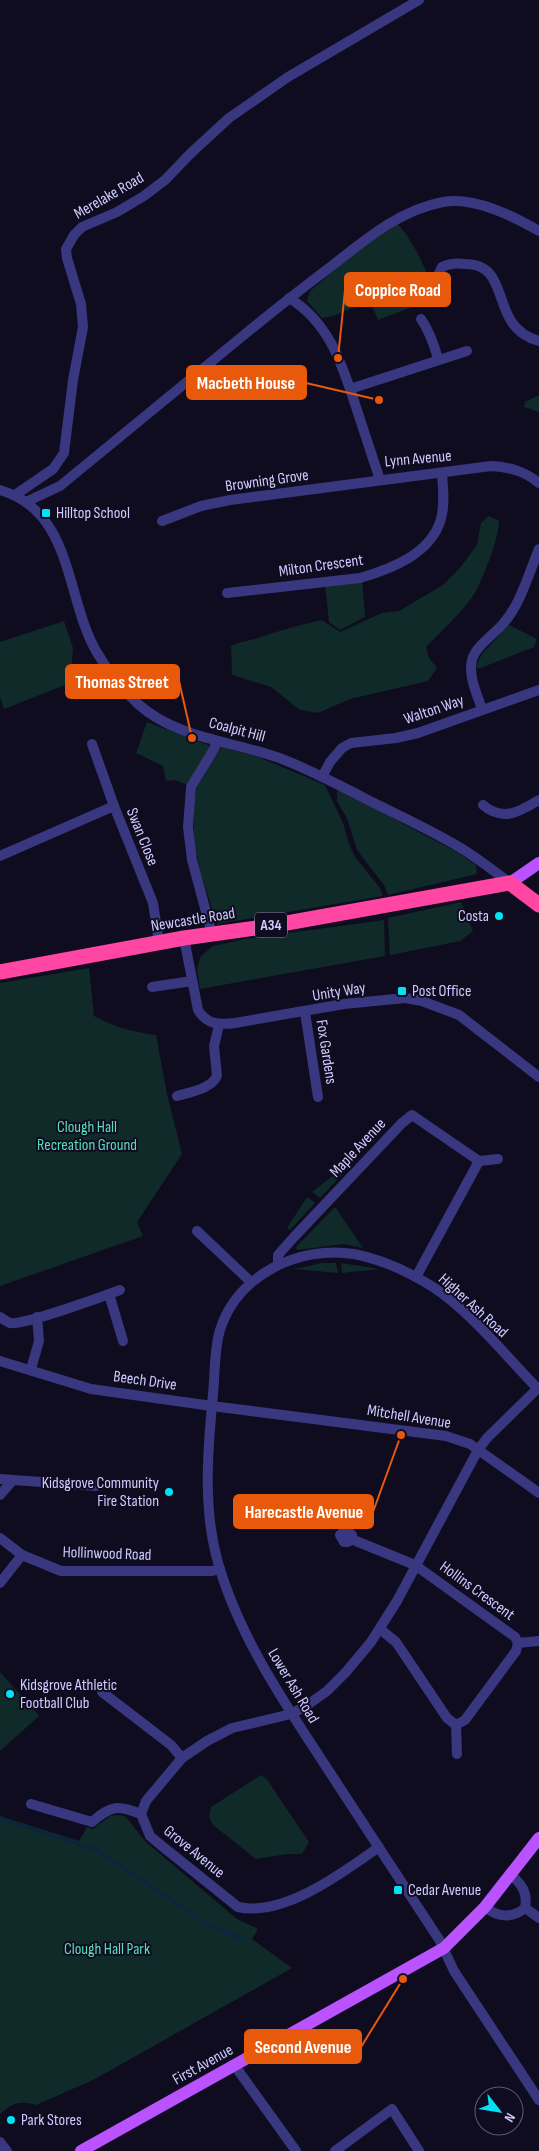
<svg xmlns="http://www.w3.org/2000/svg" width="539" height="2151" viewBox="0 0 539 2151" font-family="'Sofia Sans Condensed',sans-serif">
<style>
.green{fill:#0f2a28}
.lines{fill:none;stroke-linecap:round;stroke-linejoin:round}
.stream{stroke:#0c2345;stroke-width:2.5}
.minor{stroke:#38377f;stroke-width:10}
.major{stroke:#bb52ff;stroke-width:12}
.highway{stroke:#ff46a3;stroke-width:15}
.poi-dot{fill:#00e3f6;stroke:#0f0c20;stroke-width:2}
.labels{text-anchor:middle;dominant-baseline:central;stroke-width:4;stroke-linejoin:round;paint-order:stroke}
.shield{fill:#0f0c20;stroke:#9692bc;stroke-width:1}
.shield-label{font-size:15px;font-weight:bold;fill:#d0cbff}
.street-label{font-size:16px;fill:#d0cbff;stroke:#0f0c20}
.poi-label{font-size:16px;fill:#d0cbff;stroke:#0f0c20;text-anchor:start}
.park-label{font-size:16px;fill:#57dfba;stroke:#0f0c20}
.leader{fill:none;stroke:#e8590c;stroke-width:2}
.callout-dot{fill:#e8590c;stroke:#0f0c20;stroke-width:2}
.callout{fill:#e8590c;stroke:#e8590c;stroke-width:2}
.callout-label{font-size:18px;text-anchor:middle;font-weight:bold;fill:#fff}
</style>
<rect width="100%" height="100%" fill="#0f0c20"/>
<!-- green -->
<g class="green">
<path d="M397 224C411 235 436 286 434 302L426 306 421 304 378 320 370 301 333 316 322 318 307 301 310 291 363 246Z"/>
<path d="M539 395V412L524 407 525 402Z"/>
<path d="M489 516 499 521C498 541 485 573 476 591 466 608 440 633 426 647L429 658 437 668 428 681 350 699 318 713 300 710 271 687 232 675 231 646C240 641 251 641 261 637 282 630 300 625 322 620L340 632 382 613 399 611 443 585 460 568 477 545 481 523Z"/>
<path d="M362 579 365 617 340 630 329 622 325 584Z"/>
<path d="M64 621 73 648 70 683 4 709 0 697V642Z"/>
<path d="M509 625 537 639 534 647 478 669 476 666 482 654Z"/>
<path d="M147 722 211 746 188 785 175 780 166 781 163 766 136 753Z"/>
<path d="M221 747 256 756 325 785 343 823 349 844 355 857 380 888 383 896 217 924 200 871 194 839V811L196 789Z"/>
<path d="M337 789 457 852 476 865 477 874 388 895 384 885 357 850 347 818 337 801Z"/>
<path d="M461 902 473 931 460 941 390 955 388 918Z"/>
<path d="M384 920 385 956 200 989 197 969 201 956 213 946 245 939Z"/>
<path d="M89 968 94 1016C114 1027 133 1032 156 1035L167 1094 182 1154 137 1222 143 1236 0 1286V983Z"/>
<path d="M347 1165 349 1167 320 1198 312 1192Z"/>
<path d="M307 1197 315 1203 290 1230 287 1228Z"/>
<path d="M335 1207 363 1248 344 1244 297 1250 296 1247Z"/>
<path d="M322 1263H336L338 1273 294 1269Z"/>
<path d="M341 1263 380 1269 342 1273Z"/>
<path d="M0 1672 39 1716 0 1751Z"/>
<path d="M261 1775 266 1778 309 1842 302 1854H288L256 1859 213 1825 209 1817 211 1807Z"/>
<path d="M118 1815 125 1816 146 1842 237 1919 258 1929 252 1939 292 1968 95 2079 36 2105C18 2100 13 2103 0 2114V1816L79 1841 87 1827 93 1829 110 1816Z"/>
</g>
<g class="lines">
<!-- stream -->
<g class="stream">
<path d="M0 1819 95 1849 196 1916"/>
<path d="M204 1921 211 1926 244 1939"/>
</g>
<!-- minor -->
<g class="minor">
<path d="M446 289 439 273 442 267C448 264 457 263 465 264 514 264 487 327 539 341"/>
<path d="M289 298C329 322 342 364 356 407 364 431 372 456 380 480"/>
<path d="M421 319C430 332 434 344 438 359"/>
<path d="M350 389 467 351"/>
<path d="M0 490C73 511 65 596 96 651 107 670 122 689 138 704 177 739 234 741 282 759 313 771 343 787 374 803 404 818 435 832 464 850 480 860 495 872 510 883"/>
<path d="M15 495 53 469 64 453 73 380 83 327 81 304 67 258 66 249 74 235 82 227 117 212 144 196 165 180 191 153 229 118 288 77 419 0"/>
<path d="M26 502 60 486C123 434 186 382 250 330 277 308 305 286 333 265 366 239 400 210 443 202 474 196 513 216 539 231"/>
<path d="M162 521 201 506 230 500 491 466C510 467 524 471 539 483"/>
<path d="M227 593 360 578C391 569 431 554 441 519 445 504 443 488 442 473"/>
<path d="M482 709C477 694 468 676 472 660 475 647 493 635 502 625 520 606 529 573 539 549"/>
<path d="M92 744 114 806 153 903 159 943"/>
<path d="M322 777 330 762 342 748 351 743 396 738 418 733 539 690"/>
<path d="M483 805C503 822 519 812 539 800"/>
<path d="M0 856 114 806"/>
<path d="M212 934 192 860 188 827 191 787 214 749 217 741"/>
<path d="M184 938 198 1010C207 1025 220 1025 235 1023L344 1004 405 998 422 1001 459 1015 539 1077"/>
<path d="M152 987 192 981"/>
<path d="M305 1012 318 1097"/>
<path d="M177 1096C190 1092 211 1089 217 1076L214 1046 219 1025"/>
<path d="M479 1161 498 1159"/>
<path d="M197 1231 251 1282"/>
<path d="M278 1264V1255L294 1237 402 1123 412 1115 479 1161 416 1277"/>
<path d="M109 1294 123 1341"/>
<path d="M0 1317C3 1319 7 1322 10 1323 22 1326 104 1296 120 1290"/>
<path d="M0 1361 91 1389 212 1406 446 1436 470 1444 539 1493"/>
<path d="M31 1369 39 1341 37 1317"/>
<path d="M537 1388C506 1356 470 1311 433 1287 409 1272 381 1259 354 1254 299 1245 237 1275 220 1330 214 1350 215 1374 213 1394 208 1447 203 1503 216 1555 235 1630 283 1701 325 1765 363 1824 402 1882 440 1941L454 1971 539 2100"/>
<path d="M0 1479 96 1486"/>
<path d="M0 1495 13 1480"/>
<path d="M0 1538 22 1555 61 1571H212L220 1569"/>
<path d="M351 1539 352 1535 348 1531H344L340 1535 344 1542H348L351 1539 415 1565 515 1637 518 1643 516 1651 465 1720 456 1725 447 1718 396 1642 380 1629"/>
<path d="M0 1583 22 1555"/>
<path d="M518 1643 539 1641"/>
<path d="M102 1692 171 1745 182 1758"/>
<path d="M456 1725 457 1754"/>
<path d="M31 1804 92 1822C111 1805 118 1805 141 1814"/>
<path d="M379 1847C342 1873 284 1917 238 1907L162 1846 150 1836 141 1814 146 1801 182 1758 207 1741 232 1728 291 1714 306 1706 327 1691 346 1672 371 1642 397 1601 478 1450 487 1438 539 1387"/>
<path d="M511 1875C522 1884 528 1893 525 1908L539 1918"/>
<path d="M485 1907C497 1917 512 1919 525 1908"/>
<path d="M235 2066 296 2151"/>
<path d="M0 2142 7 2151"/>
<path d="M335 2151 392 2109 419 2151"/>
</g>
<!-- major -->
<g class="major">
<path d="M510 883 539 863"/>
<path d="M81 2151 444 1948 485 1907 539 1838"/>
</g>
<!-- highway -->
<path class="highway" d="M0 972 184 938 270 926 510 883 539 905"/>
</g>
<!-- markers -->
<g class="poi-dot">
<rect x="41" y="508" width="10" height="10" rx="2.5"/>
<circle cx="499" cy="916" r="5"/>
<rect x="397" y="986" width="10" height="10" rx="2.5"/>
<circle cx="169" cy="1492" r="5"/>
<circle cx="10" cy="1694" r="5"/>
<rect x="393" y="1885" width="10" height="10" rx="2.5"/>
<circle cx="11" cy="2120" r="5"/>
</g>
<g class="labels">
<!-- shield labels -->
<rect class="shield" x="255" y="912.5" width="32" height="25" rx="4"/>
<g class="shield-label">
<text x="271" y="925">A34</text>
</g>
<!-- street labels -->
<g class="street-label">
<text transform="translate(109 196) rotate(-30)">Merelake Road</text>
<text transform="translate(418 459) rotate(-5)">Lynn Avenue</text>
<text transform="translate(267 481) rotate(-8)">Browning Grove</text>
<text transform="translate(321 566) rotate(-8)">Milton Crescent</text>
<text transform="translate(434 710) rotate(-19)">Walton Way</text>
<text transform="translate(237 730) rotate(15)">Coalpit Hill</text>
<text transform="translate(142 837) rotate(68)">Swan Close</text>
<text transform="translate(193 920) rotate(-9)">Newcastle Road</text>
<text transform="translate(339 992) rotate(-9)">Unity Way</text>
<text transform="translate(326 1052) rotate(81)">Fox Gardens</text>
<text transform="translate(358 1148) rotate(-47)">Maple Avenue</text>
<text transform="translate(473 1306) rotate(42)">Higher Ash Road</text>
<text transform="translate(145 1381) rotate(8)">Beech Drive</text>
<text transform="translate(409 1417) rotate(9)">Mitchell Avenue</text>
<text transform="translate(107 1554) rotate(2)">Hollinwood Road</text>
<text transform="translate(477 1591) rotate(36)">Hollins Crescent</text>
<text transform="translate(293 1686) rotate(59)">Lower Ash Road</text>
<text transform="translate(194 1852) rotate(39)">Grove Avenue</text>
<text transform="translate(203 2065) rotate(-29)">First Avenue</text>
</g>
<!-- poi labels -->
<g class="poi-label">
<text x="56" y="513">Hilltop School</text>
<text x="489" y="916" text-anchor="end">Costa</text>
<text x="412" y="991">Post Office</text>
<text x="159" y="1483" text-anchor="end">Kidsgrove Community<tspan x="159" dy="18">Fire Station</tspan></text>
<text x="20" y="1685">Kidsgrove Athletic<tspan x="20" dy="18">Football Club</tspan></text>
<text x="408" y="1890">Cedar Avenue</text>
<text x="21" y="2120">Park Stores</text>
</g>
<!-- park labels -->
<g class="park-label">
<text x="87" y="1127">Clough Hall<tspan x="87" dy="18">Recreation Ground</tspan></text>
<text x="107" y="1949">Clough Hall Park</text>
</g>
</g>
<!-- callouts -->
<path class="leader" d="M338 358L345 290M379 400L306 383M192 738L179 681M401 1435L373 1512M403 1979L361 2047"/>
<g class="callout-dot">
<circle cx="338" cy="358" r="5"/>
<circle cx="379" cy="400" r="5"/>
<circle cx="192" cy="738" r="5"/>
<circle cx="401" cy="1435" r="5"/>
<circle cx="403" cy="1979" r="5"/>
</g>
<g class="callout">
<rect x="345" y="273" width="105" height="33" rx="5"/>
<rect x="187" y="366" width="119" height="33" rx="5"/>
<rect x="66" y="665" width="113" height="33" rx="5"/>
<rect x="234" y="1495" width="139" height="33" rx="5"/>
<rect x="245" y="2030" width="116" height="33" rx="5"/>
</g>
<g class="callout-label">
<text x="398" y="296">Coppice Road</text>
<text x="246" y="389">Macbeth House</text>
<text x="122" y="688">Thomas Street</text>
<text x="304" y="1518">Harecastle Avenue</text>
<text x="303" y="2053">Second Avenue</text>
</g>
<!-- north arrow -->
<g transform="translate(499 2111) rotate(121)"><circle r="24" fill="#0f0c20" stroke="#5c5879"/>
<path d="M0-4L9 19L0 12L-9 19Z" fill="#00e3f6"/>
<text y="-8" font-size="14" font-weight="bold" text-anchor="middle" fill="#d0cbff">N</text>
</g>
</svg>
